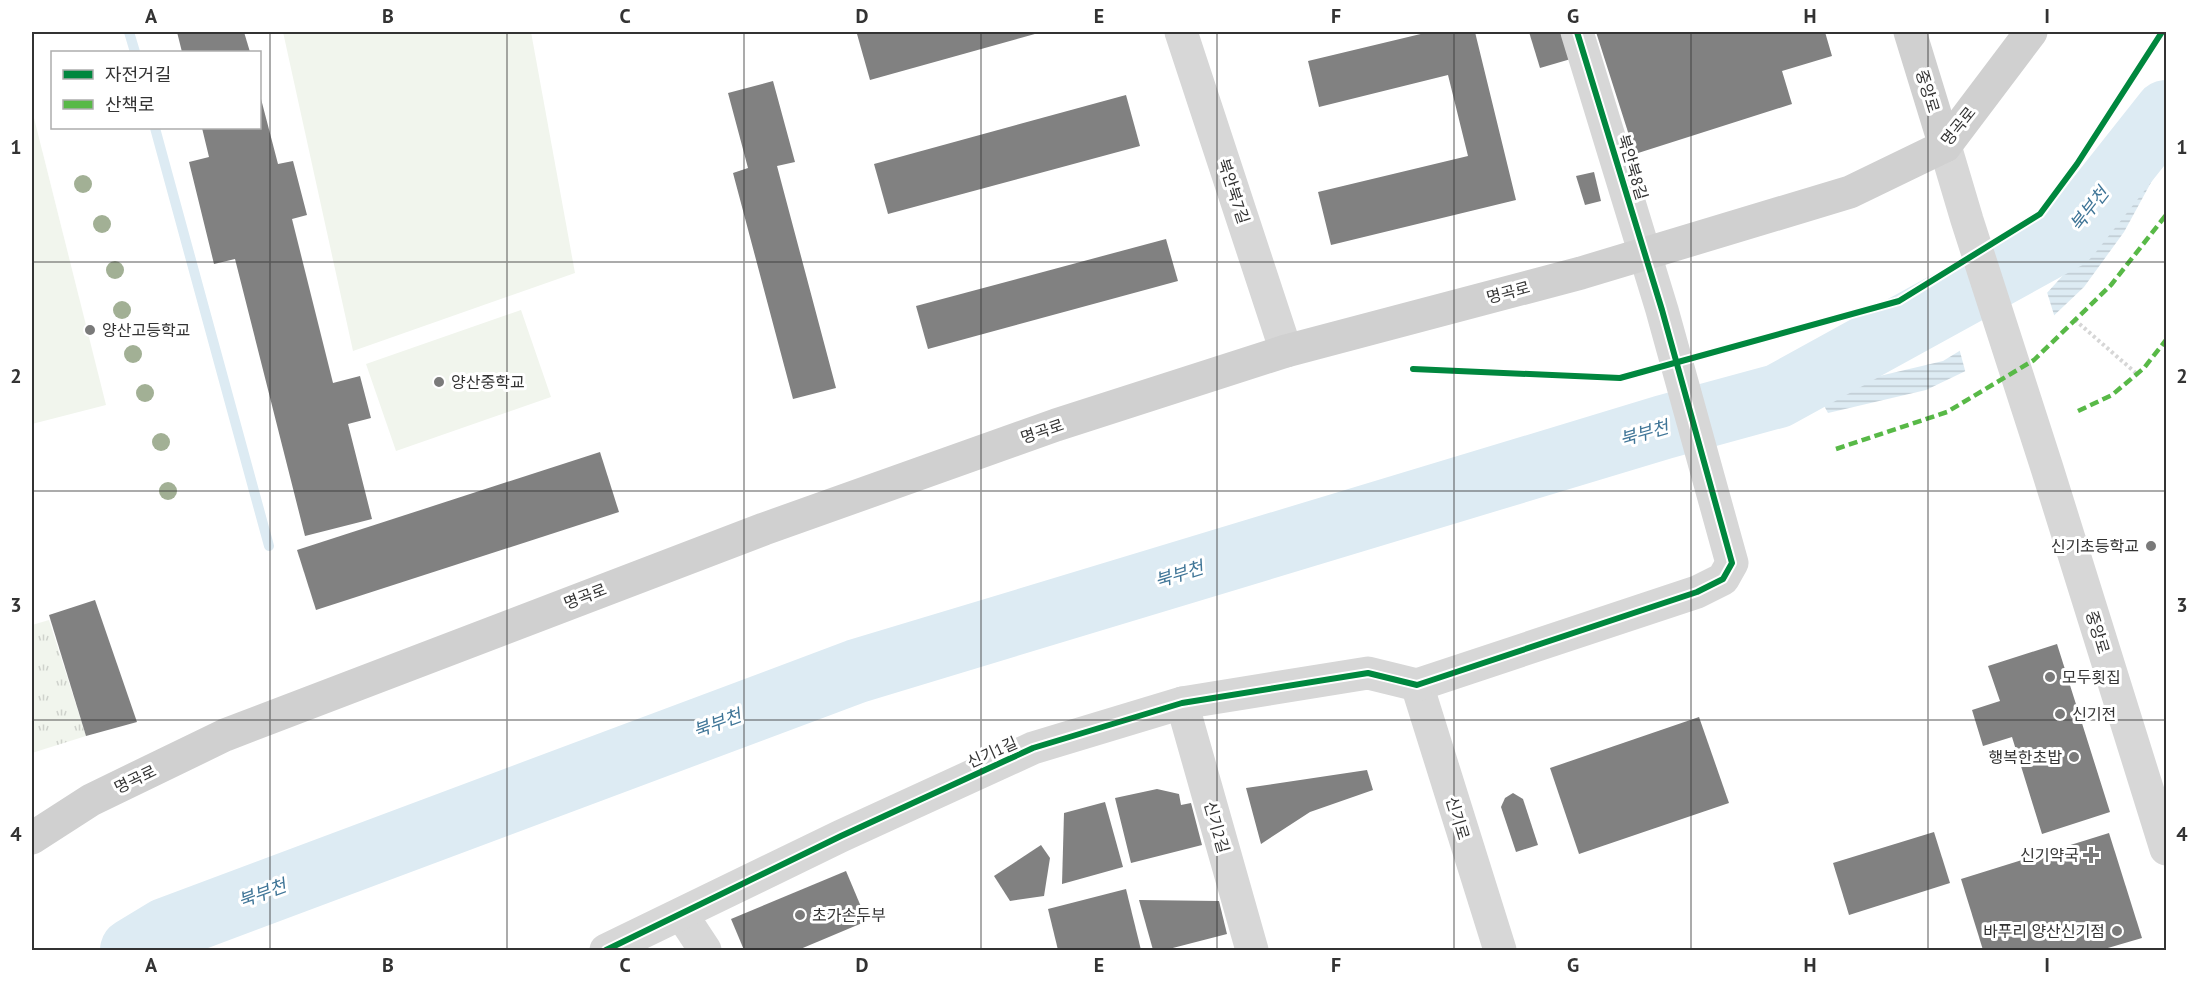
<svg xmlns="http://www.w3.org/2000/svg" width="2198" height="982" viewBox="0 0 2198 982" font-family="'PT Sans','Noto Sans KR',sans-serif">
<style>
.grass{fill:url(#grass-tufts)}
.pitch{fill:#f1f5ed}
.water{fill:url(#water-rules)}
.pier{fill:#fff}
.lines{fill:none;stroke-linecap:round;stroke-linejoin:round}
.stream{stroke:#ddebf3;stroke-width:10}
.river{stroke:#ddebf3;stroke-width:64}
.building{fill:#818181}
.path{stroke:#d6d6d6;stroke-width:4;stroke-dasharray:3 3;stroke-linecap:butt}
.minor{stroke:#d7d7d7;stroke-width:33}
.tertiary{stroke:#d7d7d7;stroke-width:33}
.secondary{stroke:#d0d0d0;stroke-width:33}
.quiet{stroke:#58b947;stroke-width:4.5;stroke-dasharray:9 4.5;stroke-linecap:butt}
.cycleway-casing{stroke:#fff;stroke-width:10}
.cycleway{stroke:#00873e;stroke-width:6}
.tree{fill:#a2b095}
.grid{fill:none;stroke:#333;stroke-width:1.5;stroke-opacity:0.55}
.poi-dot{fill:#7a7a7a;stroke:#fff;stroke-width:2}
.labels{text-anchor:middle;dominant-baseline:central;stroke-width:6;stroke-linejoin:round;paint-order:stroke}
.street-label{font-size:16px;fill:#333;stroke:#fff}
.poi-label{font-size:16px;fill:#333;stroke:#fff;text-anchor:start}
.water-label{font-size:18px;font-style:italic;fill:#3f7597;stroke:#fff}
.neatline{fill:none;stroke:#333;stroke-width:2}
.grid-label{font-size:20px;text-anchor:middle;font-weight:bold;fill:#333}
</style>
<defs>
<pattern id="grass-tufts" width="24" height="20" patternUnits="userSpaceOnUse" patternTransform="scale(1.5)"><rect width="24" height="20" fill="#f1f5ed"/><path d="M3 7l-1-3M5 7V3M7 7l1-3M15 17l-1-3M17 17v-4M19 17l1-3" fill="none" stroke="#cfd2cc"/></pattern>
<pattern id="water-rules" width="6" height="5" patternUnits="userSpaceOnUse" patternTransform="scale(1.5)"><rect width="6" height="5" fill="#ddebf3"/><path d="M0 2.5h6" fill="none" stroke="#becad1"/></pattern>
</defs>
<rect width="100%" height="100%" fill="#fff"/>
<!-- grass -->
<path class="grass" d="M49 620 86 736 32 753V625Z"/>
<!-- pitch -->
<g class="pitch">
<path d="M283 32H531L575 273 353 351Z"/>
<path d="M32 110 106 405 32 424Z"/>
<path d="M521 310 551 397 396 451 366 364Z"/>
</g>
<!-- water -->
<path class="water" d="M2166 90V155L2124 232 2084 287 2046 323 1976 366 1926 390 1828 413 1816 391 1943 361 2002 325 2046 294 2086 250 2130 196 2152 142 2159 102Z"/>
<!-- pier -->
<path class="pier" d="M2046 289 2055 318 2047 325 1966 374 1959 348 2000 322Z"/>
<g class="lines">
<!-- stream -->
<g class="stream">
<path d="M129 32 135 52"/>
<path d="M155 128 269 546"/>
</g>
<!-- river -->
<path class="river" d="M132 950 165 930 857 671 1664 427 1778 396 2067 237 2166 112"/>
</g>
<!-- building -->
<g class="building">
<path d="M177 32H244L250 52H182Z"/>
<path d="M867 32H1042L870 80 857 34Z"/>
<path d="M1429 32H1475L1516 200 1331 245 1318 192 1468 156 1448 75 1319 107 1308 61Z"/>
<path d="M1529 32H1574L1581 56 1540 68Z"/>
<path d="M1596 32H1825L1832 56 1782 71 1792 104 1635 154Z"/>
<path d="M773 81 795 162 777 166 836 388 793 399 733 173 748 168 728 93Z"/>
<path d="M260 95 278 164 293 161 307 215 292 219 333 383 360 376 371 418 348 424 372 519 305 536 235 259 214 264 189 162 209 157 202 128H260Z"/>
<path d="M1126 95 1140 146 888 214 874 164Z"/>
<path d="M1594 172 1601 201 1585 205 1576 176Z"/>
<path d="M1166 239 1178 281 928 349 916 306Z"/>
<path d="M600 452 619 512 316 610 297 550Z"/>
<path d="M95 600 137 722 86 736 49 615Z"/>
<path d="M2057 644 2110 812 2042 834 2012 737 1983 746 1972 710 2000 701 1988 666Z"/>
<path d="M1699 717 1729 803 1579 854 1550 768Z"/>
<path d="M1367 770 1373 790 1310 812 1261 844 1246 788Z"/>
<path d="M1157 789 1179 794 1181 805 1191 803 1202 845 1131 863 1115 798Z"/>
<path d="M1513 793 1523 799 1538 845 1516 852 1501 807 1505 798Z"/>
<path d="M1105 802 1123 867 1062 884 1064 813Z"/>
<path d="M1934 832 1950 883 1849 915 1833 863Z"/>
<path d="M2109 833 2142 938 2101 950H1983L1961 879Z"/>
<path d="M1041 845 1050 858 1044 896 1010 901 994 876Z"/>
<path d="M846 871 867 921 798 950H744L731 919Z"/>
<path d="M1126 889 1141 950H1058L1048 909Z"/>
<path d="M1139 900 1219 901 1227 934 1165 950H1153Z"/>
</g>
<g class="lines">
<!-- path -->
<path class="path" d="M2075 320 2137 374"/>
<!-- minor -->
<g class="minor">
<path d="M1417 685 1697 592 1723 579 1732 563 1662 310 1577 32"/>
<path d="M1417 685 1500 950"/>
<path d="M1182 703 1252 950"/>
<path d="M682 915 705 950"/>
<path d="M606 950 841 836 1033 748 1182 703 1368 673 1417 685"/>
</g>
<!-- tertiary -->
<g class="tertiary">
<path d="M1181 32 1286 351"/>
<path d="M1945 146 1967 220 2047 468 2166 849"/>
</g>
<!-- secondary -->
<g class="secondary">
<path d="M1910 32 1945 146"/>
<path d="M32 838 91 800 225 735 764 529 1056 425 1286 351 1581 273 1850 192 1945 146 2031 32"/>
</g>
<!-- quiet -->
<g class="quiet">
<path d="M2078 411 2112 395 2144 368 2166 340"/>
<path d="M1836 449 1947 412 2034 360 2111 285 2166 215"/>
</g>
<defs>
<g id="cycleway">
<path d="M1413 369 1620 378 1899 301 2040 214 2077 164 2162 32"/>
<path d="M606 950 841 836 1033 748 1182 703 1368 673 1417 685 1697 592 1723 579 1732 563 1662 310 1577 32"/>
</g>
</defs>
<!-- cycleway casing -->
<use href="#cycleway" class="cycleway-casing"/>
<!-- cycleway -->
<use href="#cycleway" class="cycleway"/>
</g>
<!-- trees -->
<g class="tree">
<circle cx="83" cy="184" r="9"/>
<circle cx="102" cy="224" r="9"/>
<circle cx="115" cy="270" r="9"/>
<circle cx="122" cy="310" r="9"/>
<circle cx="133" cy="354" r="9"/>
<circle cx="145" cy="393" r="9"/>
<circle cx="161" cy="442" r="9"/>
<circle cx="168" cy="491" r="9"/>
</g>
<!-- grid -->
<path class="grid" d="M270 32V950M507 32V950M744 32V950M981 32V950M1217 32V950M1454 32V950M1691 32V950M1928 32V950M32 262H2166M32 491H2166M32 720H2166"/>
<!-- markers -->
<g class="poi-dot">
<circle cx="90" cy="330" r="6"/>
<circle cx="439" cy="382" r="6"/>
<circle cx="2151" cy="546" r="6"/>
<circle cx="2050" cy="677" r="6"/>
<circle cx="2060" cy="714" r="6"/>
<circle cx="2074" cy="757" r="6"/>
<path d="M2088 846h6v6h6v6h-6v6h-6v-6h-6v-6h6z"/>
<circle cx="800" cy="915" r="6"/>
<circle cx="2117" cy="931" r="6"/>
</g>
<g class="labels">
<!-- street labels -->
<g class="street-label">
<text transform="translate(1928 91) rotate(73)">중앙로</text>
<text transform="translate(1958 126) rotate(-51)">명곡로</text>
<text transform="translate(1633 167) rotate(73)">북안북8길</text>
<text transform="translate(1234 191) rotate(72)">북안북7길</text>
<text transform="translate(1508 292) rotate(-15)">명곡로</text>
<text transform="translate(1042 431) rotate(-19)">명곡로</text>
<text transform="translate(585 596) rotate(-21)">명곡로</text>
<text transform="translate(2098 632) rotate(73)">중앙로</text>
<text transform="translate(992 752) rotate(-24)">신기1길</text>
<text transform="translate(135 779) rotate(-26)">명곡로</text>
<text transform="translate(1458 818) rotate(73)">신기로</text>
<text transform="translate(1217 827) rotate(74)">신기2길</text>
</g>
<!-- poi labels -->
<g class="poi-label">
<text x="102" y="330">양산고등학교</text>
<text x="451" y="382">양산중학교</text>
<text x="2139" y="546" text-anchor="end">신기초등학교</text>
<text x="2062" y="677">모두횟집</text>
<text x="2072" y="714">신기전</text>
<text x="2062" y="757" text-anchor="end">행복한초밥</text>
<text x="2079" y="855" text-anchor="end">신기약국</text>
<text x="812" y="915">초가손두부</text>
<text x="2105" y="931" text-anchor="end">바푸리 양산신기점</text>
</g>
<!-- water labels -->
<g class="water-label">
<text transform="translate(2089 209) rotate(-52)">북부천</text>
<text transform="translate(1644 433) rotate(-16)">북부천</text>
<text transform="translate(1179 574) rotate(-17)">북부천</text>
<text transform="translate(717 723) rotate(-20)">북부천</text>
<text transform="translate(262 893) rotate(-20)">북부천</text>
</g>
</g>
<!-- border -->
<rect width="2198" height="982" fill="none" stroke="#ffffff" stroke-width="66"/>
<!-- legend -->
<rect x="51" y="51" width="210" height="78" fill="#ffffff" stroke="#adadad" stroke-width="1.5"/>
<rect x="63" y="70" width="30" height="9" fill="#00873e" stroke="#adadad" stroke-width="1.5"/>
<text x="105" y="81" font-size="18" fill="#333333">자전거길</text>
<rect x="63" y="100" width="30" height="9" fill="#58b947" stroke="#adadad" stroke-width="1.5"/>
<text x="105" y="111" font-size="18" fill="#333333">산책로</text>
<rect x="33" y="33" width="2132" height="916" class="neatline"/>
<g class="grid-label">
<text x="151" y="23">A</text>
<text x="388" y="23">B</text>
<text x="625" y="23">C</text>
<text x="862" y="23">D</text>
<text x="1099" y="23">E</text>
<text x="1336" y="23">F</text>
<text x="1573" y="23">G</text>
<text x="1810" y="23">H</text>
<text x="2047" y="23">I</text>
<text x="16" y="154">1</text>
<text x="2182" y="154">1</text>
<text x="16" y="383">2</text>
<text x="2182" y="383">2</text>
<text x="16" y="612">3</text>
<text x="2182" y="612">3</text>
<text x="16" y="841">4</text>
<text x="2182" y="841">4</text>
<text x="151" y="972">A</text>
<text x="388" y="972">B</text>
<text x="625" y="972">C</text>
<text x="862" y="972">D</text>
<text x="1099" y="972">E</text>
<text x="1336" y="972">F</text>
<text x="1573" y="972">G</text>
<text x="1810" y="972">H</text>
<text x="2047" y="972">I</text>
</g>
</svg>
